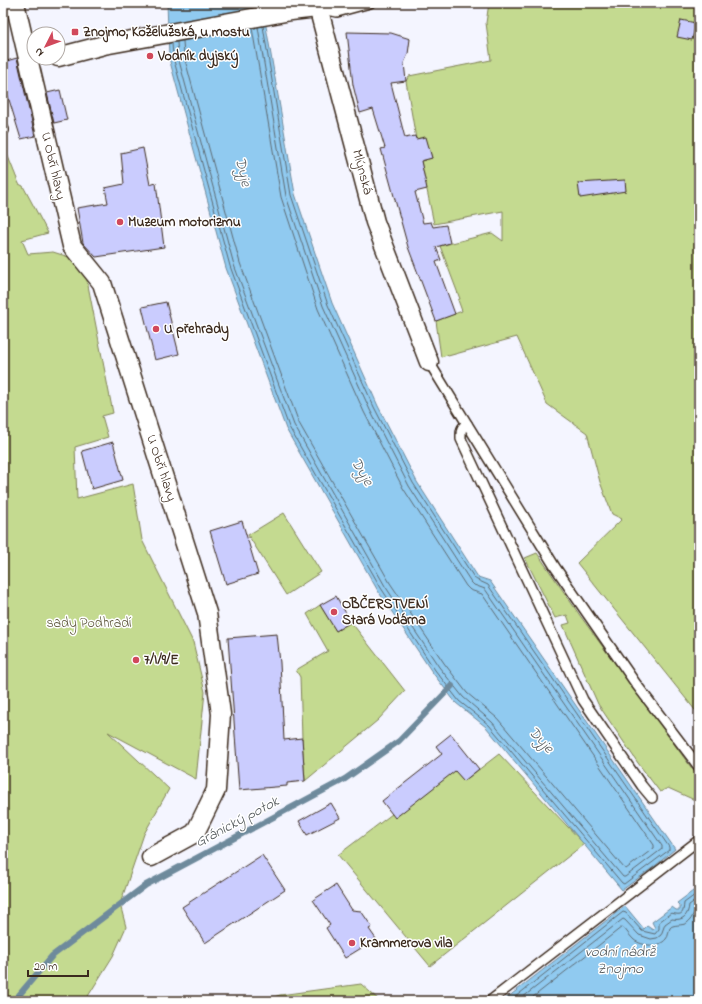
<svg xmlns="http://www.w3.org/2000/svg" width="702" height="1004" viewBox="0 0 702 1004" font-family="'Indie Flower',sans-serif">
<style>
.green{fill:#c4da90;stroke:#808257}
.water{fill:#90caf0;stroke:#6e8a9c}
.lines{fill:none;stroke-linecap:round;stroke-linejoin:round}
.shore{stroke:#5d6a72;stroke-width:1}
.stream{stroke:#6e8a9c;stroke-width:6}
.building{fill:#caccfe;stroke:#3b2a1e}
.lane-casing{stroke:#3b2a1e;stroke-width:12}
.street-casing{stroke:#3b2a1e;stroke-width:21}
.lane{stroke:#fff;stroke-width:9}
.street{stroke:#fff;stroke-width:18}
.poi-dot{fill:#d1495b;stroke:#fff;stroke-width:1.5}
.labels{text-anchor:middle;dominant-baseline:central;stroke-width:3;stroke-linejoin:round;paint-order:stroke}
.poi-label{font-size:14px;font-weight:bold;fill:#3b2a1e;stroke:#fff;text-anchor:start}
.street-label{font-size:14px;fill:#3b2a1e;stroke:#fff}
.park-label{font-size:14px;fill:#5d563a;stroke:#fff}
.water-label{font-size:15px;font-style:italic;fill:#545a5d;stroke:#fff}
</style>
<rect width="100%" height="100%" fill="#f4f5ff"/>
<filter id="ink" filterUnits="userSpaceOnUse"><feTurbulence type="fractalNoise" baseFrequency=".025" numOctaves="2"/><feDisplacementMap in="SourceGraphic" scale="8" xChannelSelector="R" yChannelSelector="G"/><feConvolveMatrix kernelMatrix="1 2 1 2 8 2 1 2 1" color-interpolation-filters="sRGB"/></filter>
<g filter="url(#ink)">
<!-- green -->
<g class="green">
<path d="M489 3H699V715L577 563 622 519 612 514 600 482 587 433 547 404 517 337 448 356 447 355 441 357 436 321 462 311 458 300 460 299 440 246 492 233 503 241V211L434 224 421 161 432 158 425 137 416 139 406 81 409 76 491 60 486 23Z"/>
<path d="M3 144 19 184 23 186 48 233 22 240 28 254 53 252 69 257 85 270 113 413 102 416 108 437 75 447 77 499 133 484 142 540 193 642 205 692 196 779 108 732 169 789 144 834 120 904 126 927 113 956 85 1001H3Z"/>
<path d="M284 513 321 572 286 595 248 535Z"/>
<path d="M537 553 581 617 699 778V802L668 788 660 792 638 763 598 704 563 625 570 623 567 615 555 618 525 558Z"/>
<path d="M320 605 336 631 351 622 405 691 378 720 305 781 302 738 300 677 296 670 328 651 307 614Z"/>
<path d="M499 754 584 844 430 966 338 855 392 814 395 817 453 768 464 781Z"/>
<path d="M361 984 380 1001H261L280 995Z"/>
</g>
<!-- water -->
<g class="water">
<path d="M167 3H262L295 194 332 303 378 406 417 482 478 577 490 581 675 849 655 866 622 890 486 727 456 703 432 672 378 591 286 429 226 268 169 58Z"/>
<path d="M697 888 699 890V1001H503L625 906 644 929 647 926 653 930 655 928 652 922 672 907 676 910H680V906L677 903Z"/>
</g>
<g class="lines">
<!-- shore -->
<g class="shore">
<path d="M183 41 184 56 240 263 299 423 390 583 444 663 467 693 497 718 624 868 626 869 654 848V845L482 594 470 590 466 586 403 488 364 412 318 309 281 197 252 28"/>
<path d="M177 42 178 57 234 265 294 425 385 586 439 667 463 697 492 722 623 877H625L662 849V846L485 589 474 585 471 582 409 486 370 410 323 306 286 196 258 27"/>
<path d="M172 43 173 57 230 266 289 427 381 588 435 670 459 701 489 725 622 883 624 884 669 850V847L488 585 475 579 413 483 374 407 328 305 291 195 263 26"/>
<path d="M510 1001 623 912 626 913 642 931 655 934 659 929V922L671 913C683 916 683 914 684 903L699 892"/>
<path d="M518 1001 623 919 625 920 639 935 651 939 657 938 661 935 665 924 672 919C683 921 688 916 689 905L699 898"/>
<path d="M528 1001 622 927 624 928C627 932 630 936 634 940 642 946 659 948 666 939 669 936 668 932 670 928 672 924 683 926 687 923 694 918 693 910 699 905"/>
</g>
<!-- stream -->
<path class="stream" d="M14 1001 52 956 146 885 345 779 399 741 452 686"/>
</g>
<!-- building -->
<g class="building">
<path d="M681 20 696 23 692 40 677 37Z"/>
<path d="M347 32 391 33 410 39 408 54 404 63 406 81 391 83 405 138 415 136 416 139 426 137 432 158 421 161 427 189 415 192 423 223 431 222 433 227 446 225 450 243 436 247 441 260 436 262 455 314 436 321 408 247 381 149 385 148 373 109 360 113 353 85Z"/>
<path d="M17 58 35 136 21 139 3 80V62Z"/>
<path d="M60 90 67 120 54 123 47 93Z"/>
<path d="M143 148 150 185 156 183 164 247 96 257 83 243 77 208 108 203 105 188 124 184 121 153Z"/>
<path d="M625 180 626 191 580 198 578 183Z"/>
<path d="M166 302 179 354 155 360 142 307Z"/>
<path d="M113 442 123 480 92 489 82 451Z"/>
<path d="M242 521 258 574 226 584 210 531Z"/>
<path d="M336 596 351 622 336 631 320 605Z"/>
<path d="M277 634 280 663 284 740 302 738 305 781 287 783V786L239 790 228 638Z"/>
<path d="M451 734 479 769 464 781 455 771 395 818 382 801 442 754 436 746Z"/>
<path d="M331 803 340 818 307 835 299 821Z"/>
<path d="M262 855 285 890 205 943 182 907Z"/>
<path d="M336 885 352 910 361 911 372 927 369 929 376 939 345 958 326 928 330 925 313 900Z"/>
</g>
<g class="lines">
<defs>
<g id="lane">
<path d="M318 8 337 12 370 3"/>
<path d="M3 128 4 130"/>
<path d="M429 362 555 567 636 684 699 767"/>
<path d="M467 424C460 428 461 432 461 439L583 700 642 786 652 798"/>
<path d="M490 1001 699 840"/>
</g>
<g id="street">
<path d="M15 3 72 246 102 283 207 613 221 714 216 790 195 833 151 857"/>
<path d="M317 3 375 222 429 362"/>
<path d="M58 57 104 45 291 11 317 8"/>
</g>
</defs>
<!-- lane casing -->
<use href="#lane" class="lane-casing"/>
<!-- street casing -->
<use href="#street" class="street-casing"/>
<!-- lane -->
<use href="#lane" class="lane"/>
<!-- street -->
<use href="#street" class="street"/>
</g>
</g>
<!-- markers -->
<g class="poi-dot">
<rect x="71" y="28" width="8" height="8" rx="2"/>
<circle cx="150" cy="56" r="4"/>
<circle cx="120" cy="222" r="4"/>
<circle cx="156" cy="329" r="4"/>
<circle cx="334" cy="612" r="4"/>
<circle cx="136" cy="660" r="4"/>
<circle cx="352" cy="943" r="4"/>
</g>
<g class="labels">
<!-- poi labels -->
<g class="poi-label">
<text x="83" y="32">Znojmo, Koželužská, u mostu</text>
<text x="158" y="56">Vodník dyjský</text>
<text x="128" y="222">Muzeum motorizmu</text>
<text x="164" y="329">U přehrady</text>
<text x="342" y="604">OBČERSTVENÍ<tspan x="342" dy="16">Stará Vodárna</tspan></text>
<text x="144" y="660">7/I/9/E</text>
<text x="360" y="943">Krammerova vila</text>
</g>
<!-- street labels -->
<g class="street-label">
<text transform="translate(53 166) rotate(77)">U Obří hlavy</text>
<text transform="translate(362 172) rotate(75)">Mlýnská</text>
<text transform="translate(161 468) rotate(72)">U Obří hlavy</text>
</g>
<!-- park labels -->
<g class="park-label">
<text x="89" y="623">sady Podhradí</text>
</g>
<!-- water labels -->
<g class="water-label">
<text transform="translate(243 172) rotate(77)">Dyje</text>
<text transform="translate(362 472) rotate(60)">Dyje</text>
<text transform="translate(541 740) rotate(48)">Dyje</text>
<text transform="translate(237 822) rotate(-28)">Gránický potok</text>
<text x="620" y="952">vodní nádrž<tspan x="620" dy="17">Znojmo</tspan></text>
</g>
</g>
<!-- margin -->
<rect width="702" height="1004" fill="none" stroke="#fff" stroke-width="16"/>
<rect x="8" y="8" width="686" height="988" fill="none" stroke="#3b2a1e" stroke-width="1.5" filter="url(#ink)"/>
<!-- north arrow -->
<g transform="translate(46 46) rotate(228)"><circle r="19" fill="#ffffff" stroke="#b1aaa5"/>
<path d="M0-3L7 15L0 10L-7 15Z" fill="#d1495b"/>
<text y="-6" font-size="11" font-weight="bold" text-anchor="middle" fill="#3b2a1e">N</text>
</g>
<!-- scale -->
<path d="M28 970v6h60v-6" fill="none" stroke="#3b2a1e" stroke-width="2"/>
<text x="34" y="970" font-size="12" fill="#3b2a1e" stroke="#ffffff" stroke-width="3" paint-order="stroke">20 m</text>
</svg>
